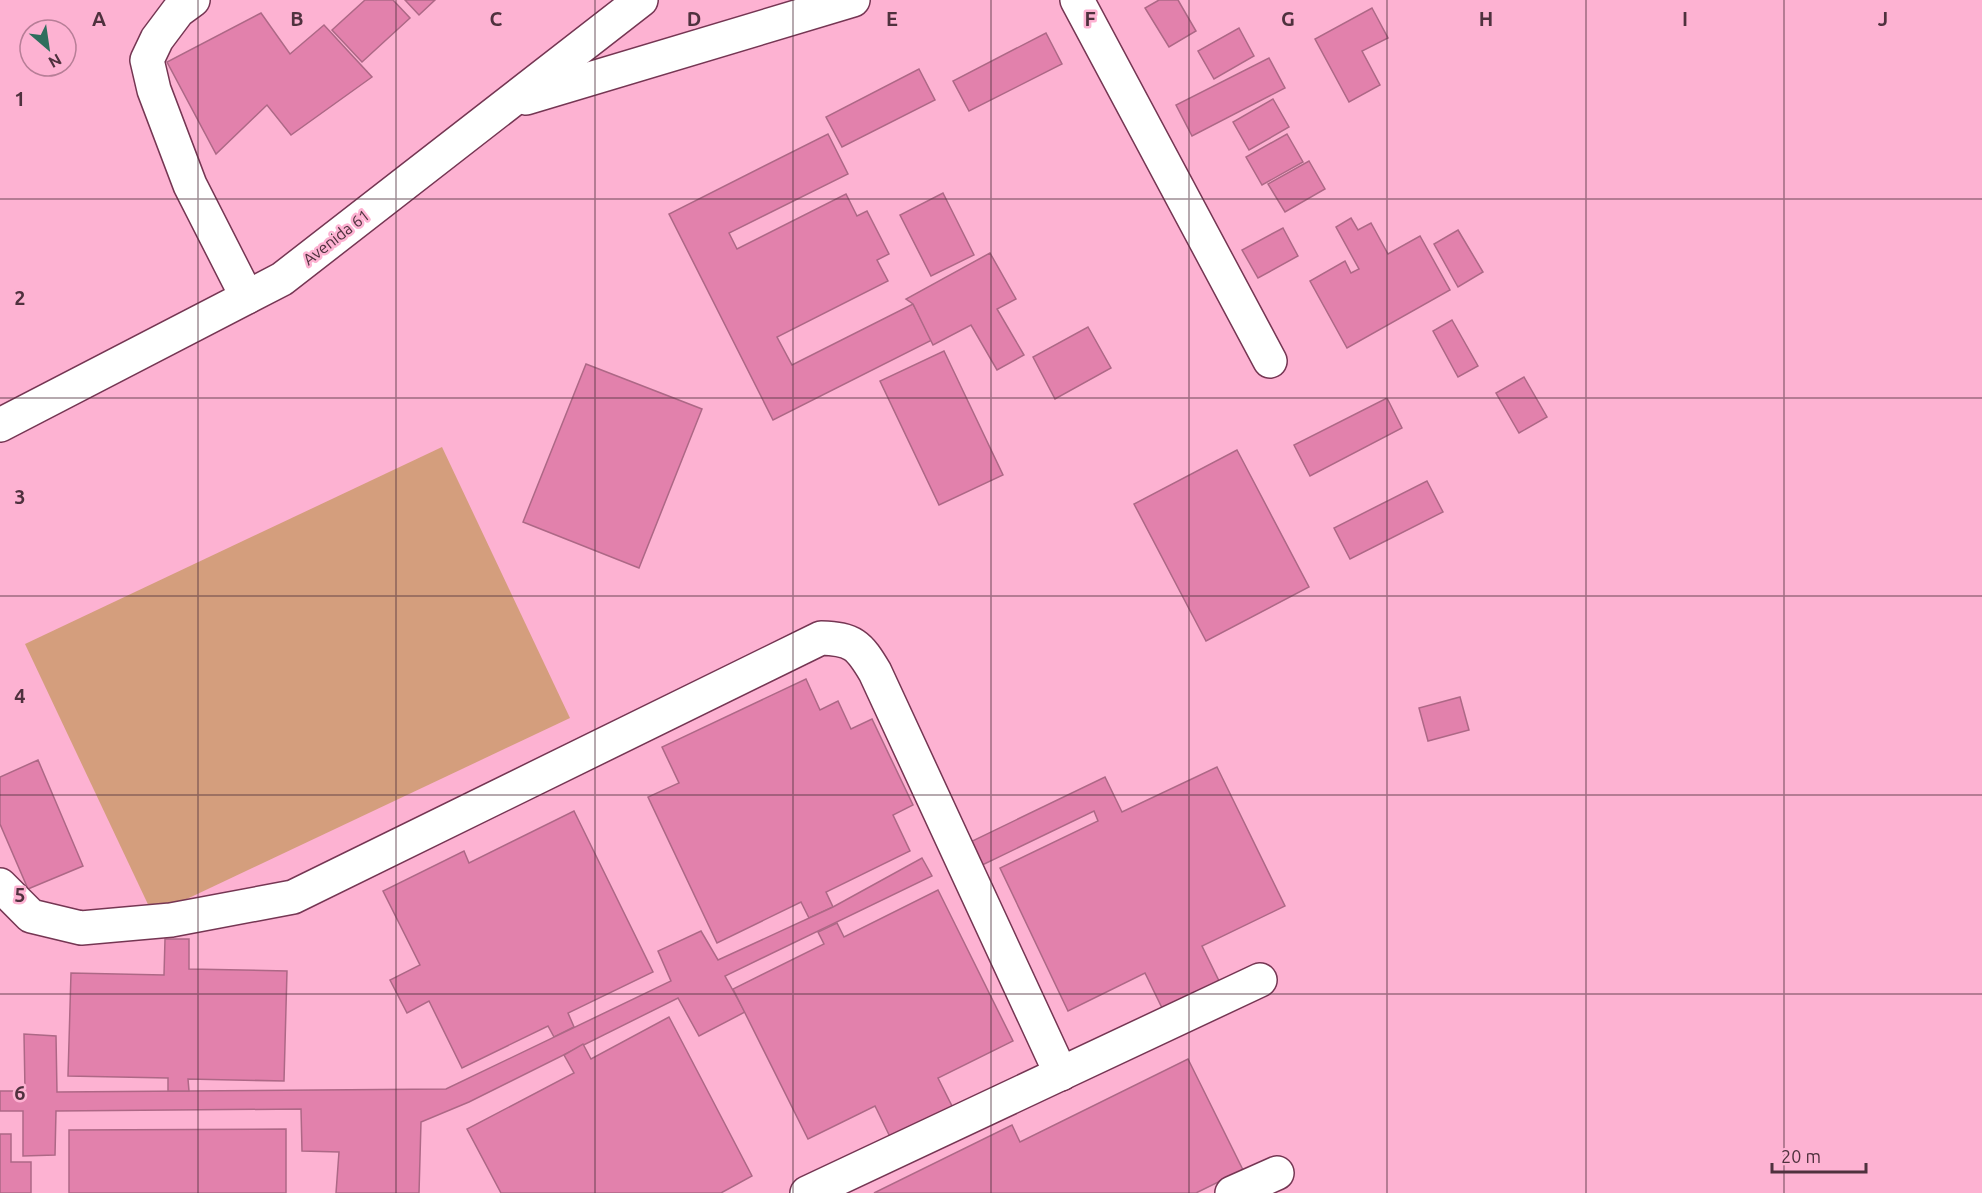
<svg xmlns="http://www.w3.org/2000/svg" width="1982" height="1193" viewBox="0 0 1982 1193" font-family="Ubuntu,sans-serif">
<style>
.green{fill:#d49e7d}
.building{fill:#e281ac;stroke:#ad6886;stroke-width:1.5}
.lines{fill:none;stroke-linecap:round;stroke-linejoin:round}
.minor-casing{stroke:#753653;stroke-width:36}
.minor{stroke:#fff;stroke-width:33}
.grid{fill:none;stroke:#4f313e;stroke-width:1.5;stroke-opacity:0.55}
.labels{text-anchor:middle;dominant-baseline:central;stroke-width:5;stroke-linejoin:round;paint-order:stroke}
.street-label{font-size:16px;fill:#4f313e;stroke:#fdb2d2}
.grid-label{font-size:20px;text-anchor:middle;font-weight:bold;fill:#4f313e;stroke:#fdb2d2;stroke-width:5;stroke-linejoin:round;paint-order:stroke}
</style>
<rect width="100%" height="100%" fill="#fdb2d2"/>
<!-- green -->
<path class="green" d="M442 447 570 718 153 915 25 644Z"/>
<!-- building -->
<g class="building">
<path d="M365 0H393L410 18 362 62 332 30Z"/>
<path d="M405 0H435L419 15Z"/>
<path d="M1159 0H1178L1196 31 1169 47 1145 8Z"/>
<path d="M1372 8 1388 38 1362 51 1380 85 1349 102 1315 39Z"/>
<path d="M261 13 290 54 324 25 372 77 291 135 267 105 216 154 167 62Z"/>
<path d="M1239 28 1254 56 1214 79 1198 51Z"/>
<path d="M1046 33 1062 64 969 111 953 81Z"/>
<path d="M1269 58 1285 88 1192 136 1176 105Z"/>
<path d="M919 69 935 100 842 147 826 117Z"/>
<path d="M1273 99 1289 127 1249 150 1233 122Z"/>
<path d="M828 134 848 174 729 233 737 249 846 194 857 216 867 211 889 254 877 260 888 281 777 337 792 365 913 304 932 340 773 420 669 214Z"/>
<path d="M1287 134 1303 162 1262 185 1246 157Z"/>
<path d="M1309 161 1325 189 1285 212 1268 184Z"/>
<path d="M943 193 974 255 931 276 900 215Z"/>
<path d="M1351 218 1358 230 1371 223 1388 254 1420 236 1450 290 1347 348 1310 281 1345 261 1351 273 1359 269 1336 227Z"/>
<path d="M1283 228 1298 256 1258 278 1242 250Z"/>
<path d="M1458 230 1483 272 1458 287 1434 244Z"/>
<path d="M990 253 1016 299 997 309 1024 355 997 370 971 325 933 345 913 304 906 299Z"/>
<path d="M1452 320 1478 366 1458 377 1433 331Z"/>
<path d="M1088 327 1111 368 1055 399 1033 357Z"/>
<path d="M944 351 1003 475 939 505 880 381Z"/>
<path d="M586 364 702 409 639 568 523 522Z"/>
<path d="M1524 377 1547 417 1519 433 1496 393Z"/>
<path d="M1387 398 1402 428 1310 476 1294 445Z"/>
<path d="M1237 450 1309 587 1206 641 1134 504Z"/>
<path d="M1427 481 1443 512 1350 559 1334 528Z"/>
<path d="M806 679 820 710 838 701 851 729 872 719 913 805 893 815 910 851 826 892 833 907 809 918 801 902 717 943 648 797 679 783 662 747Z"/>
<path d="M1460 697 1469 730 1428 741 1419 708Z"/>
<path d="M38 760 83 866 28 889 0 824V777Z"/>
<path d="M1217 767 1285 906 1202 946 1221 985 1164 1012 1145 973 1068 1011 1000 868 1098 821 1094 811 974 869 962 846 1105 777 1122 812Z"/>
<path d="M574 811 653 972 568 1013 574 1027 554 1037 548 1026 462 1068 429 1001 407 1013 390 980 420 965 383 891 464 851 469 863Z"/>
<path d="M922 858 932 876 725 976 745 1012 699 1036 678 998 469 1102 421 1122 419 1193H336L339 1152 302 1151 301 1109 56 1111 55 1155 23 1156V1111H0V1091H25L24 1034 56 1036 57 1092 446 1089 671 981 658 951 701 931 718 960 833 907Z"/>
<path d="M938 890 1013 1041 938 1078 956 1114 894 1145 875 1106 808 1139 733 989 824 944 818 932 837 923 844 937Z"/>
<path d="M165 939H189V969L287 971 284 1081 188 1079 189 1091H168V1078L68 1076 71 973 164 975Z"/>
<path d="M669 1017 752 1176 721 1193H501L467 1129 574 1073 564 1055 583 1044 591 1059Z"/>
<path d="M1188 1059 1243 1170 1196 1193H874L1012 1125 1020 1142Z"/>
<path d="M286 1129V1193H69V1130Z"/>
<path d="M0 1134H11V1162H31V1193H0Z"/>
</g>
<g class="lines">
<defs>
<g id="minor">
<path d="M193 0 178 11 157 39 147 60 154 90 190 185 247 297"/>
<path d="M1077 0 1270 361"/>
<path d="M526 98 853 0"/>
<path d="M0 425 282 279 641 0"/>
<path d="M0 885 31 916 81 928 171 920 293 897 821 638C853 639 859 645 875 672L1061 1074"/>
<path d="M807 1193 1260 980"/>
<path d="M1232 1193 1277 1173"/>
</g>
</defs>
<!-- minor casing -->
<use href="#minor" class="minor-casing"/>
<!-- minor -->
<use href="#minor" class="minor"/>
</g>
<!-- grid -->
<path class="grid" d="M198 0V1193M396 0V1193M595 0V1193M793 0V1193M991 0V1193M1189 0V1193M1387 0V1193M1586 0V1193M1784 0V1193M0 199H1982M0 398H1982M0 596H1982M0 795H1982M0 994H1982"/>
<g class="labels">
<!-- street labels -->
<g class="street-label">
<text transform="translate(336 237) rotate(-38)">Avenida 61</text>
</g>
</g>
<g class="grid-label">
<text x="99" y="26">A</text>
<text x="297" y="26">B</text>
<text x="496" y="26">C</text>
<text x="694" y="26">D</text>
<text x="892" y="26">E</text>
<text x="1090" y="26">F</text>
<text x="1288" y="26">G</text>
<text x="1486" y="26">H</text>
<text x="1685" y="26">I</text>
<text x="1883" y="26">J</text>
<text x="20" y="106">1</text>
<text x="20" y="305">2</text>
<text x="20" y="504">3</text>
<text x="20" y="703">4</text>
<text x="20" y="902">5</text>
<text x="20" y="1100">6</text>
</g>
<!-- north arrow -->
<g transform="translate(48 48) rotate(151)"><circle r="28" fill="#fdb2d2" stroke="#b77e97" stroke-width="1.5"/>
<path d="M0-4.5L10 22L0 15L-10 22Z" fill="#2e6e5d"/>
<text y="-9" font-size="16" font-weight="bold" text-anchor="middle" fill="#4f313e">N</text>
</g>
<!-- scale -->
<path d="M1772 1163v9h94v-9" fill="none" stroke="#4f313e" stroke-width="3"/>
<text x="1781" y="1163" font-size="18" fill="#4f313e" stroke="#fdb2d2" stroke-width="4.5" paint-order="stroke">20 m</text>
</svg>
